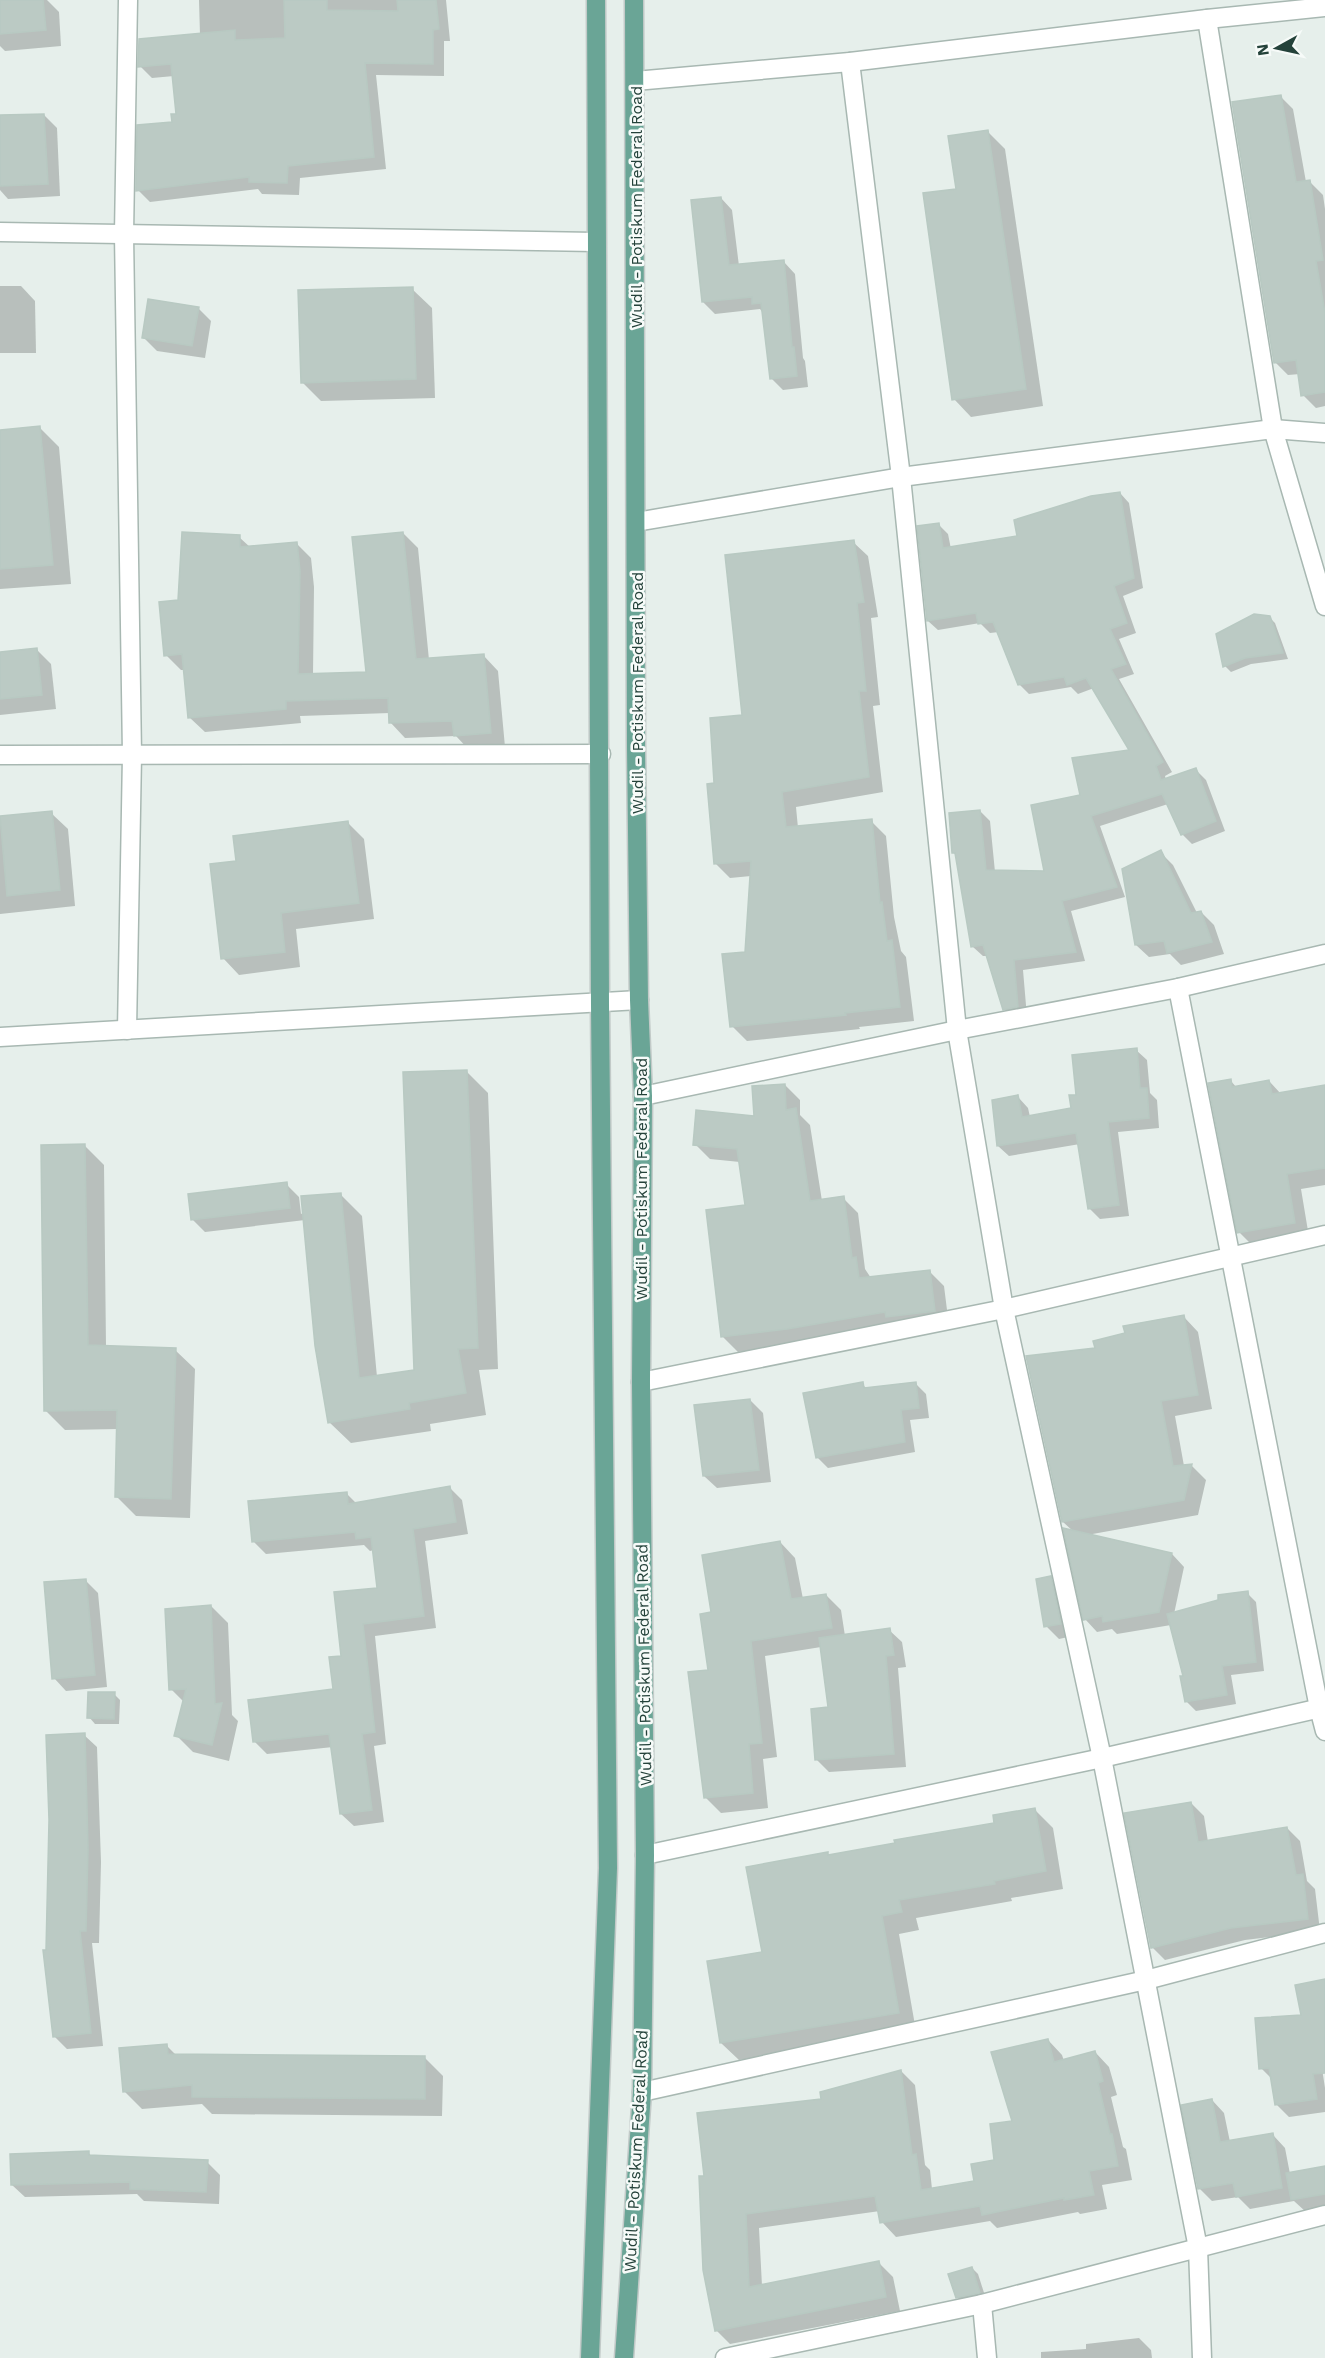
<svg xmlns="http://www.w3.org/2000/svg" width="1325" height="2358" viewBox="0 0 1325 2358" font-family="'Work Sans',sans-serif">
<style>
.shadow{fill:#0003}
.building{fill:#bbcac4;stroke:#b8c9c2;stroke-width:1.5}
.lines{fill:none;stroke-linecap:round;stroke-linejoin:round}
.minor-casing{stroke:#a8b8b2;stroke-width:21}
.major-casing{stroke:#c2cac8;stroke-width:21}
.minor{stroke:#fff;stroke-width:18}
.major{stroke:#6aa596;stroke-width:18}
.labels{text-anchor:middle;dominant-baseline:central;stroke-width:5;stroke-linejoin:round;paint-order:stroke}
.street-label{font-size:16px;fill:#24423a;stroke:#f7fbf9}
</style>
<rect width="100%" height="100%" fill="#e6efeb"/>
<!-- shadow -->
<g class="shadow">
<path d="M0 0H47L59 12 61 46 5 51 0 46Z"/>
<path d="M199 0H446L450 41H444V76L376 75 386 169 300 178 299 195 262 194 258 189 150 202 138 190 177 115 174 76 152 78 140 66 200 35Z"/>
<path d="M1280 96 1293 109 1306 182H1310L1323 195 1325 209V406L1316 408 1303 395 1300 374 1288 375 1275 362Z"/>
<path d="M44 115 57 128 60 196 8 199 0 190V117Z"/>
<path d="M987 131 1005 149 1043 406 971 417 954 399 958 190Z"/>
<path d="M721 198 732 210 739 266 784 262 795 274 803 358 805 361 808 387 783 390 771 378 763 313 760 309 715 314 703 302Z"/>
<path d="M0 286H21L35 301 36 353H0Z"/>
<path d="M412 289 432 308 435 398 321 401 302 382Z"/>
<path d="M198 308 211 321 205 358 157 351 144 338Z"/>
<path d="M40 428 59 447 71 584 0 589V431Z"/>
<path d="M1120 493 1129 503 1143 588 1123 596 1136 633 1119 639 1134 674 1119 679 1172 772 1165 776 1166 780 1196 770 1206 780 1225 831 1192 844 1182 834 1168 804 1100 826 1125 897 1071 911 1085 961 1023 970 1027 1017 1014 1019 1004 1009 988 956H983L973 947 957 856 954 853 980 811 990 821 995 872H1046L1082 797 1131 751 1094 688 1078 694 1071 687 1029 694 1019 684 999 632 990 633 980 623 938 630 928 621 938 524 948 534 951 549 1019 537Z"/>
<path d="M403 533 418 548 429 660 483 655 498 671 505 747 470 751 456 736 405 738 390 722V713L300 716 301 723 205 732 189 717 185 670H181L166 655 180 601 239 537 251 548 296 543 311 558 314 587 313 675 368 673Z"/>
<path d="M853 542 868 556 878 617 871 618 880 705 873 706 883 792 796 807 798 828 871 821 886 836 894 917 901 951 906 957 914 1021 859 1027 860 1029 747 1041 732 1026 747 953 751 876 730 878 715 863 716 784 744 717Z"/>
<path d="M1269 617 1275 623 1288 659 1251 664 1231 672 1225 666 1218 635Z"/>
<path d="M37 650 51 664 56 709 0 715V654Z"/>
<path d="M51 813 68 829 75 906 0 914V818Z"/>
<path d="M348 823 364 839 374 919 296 929 300 967 239 975 223 958 237 863Z"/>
<path d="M1160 852 1173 865 1197 913 1201 912 1214 925 1224 954 1181 965 1170 954 1149 957 1136 945Z"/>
<path d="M1136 1050 1147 1060 1150 1093 1157 1100 1159 1128 1118 1132 1129 1216 1100 1219 1090 1209 1080 1144 1009 1156 998 1146 1018 1097 1028 1108 1030 1117 1072 1110 1078 1096Z"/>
<path d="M466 1071 488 1093 498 1369 479 1370 486 1415 430 1424 431 1431 351 1443 329 1422 305 1220 205 1232 192 1219 286 1184 299 1197 301 1214 340 1194 362 1216 377 1377 416 1371Z"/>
<path d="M1230 1080 1237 1088 1269 1081 1281 1094 1325 1087V1185L1301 1189 1309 1237 1254 1247 1239 1232Z"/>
<path d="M785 1085 800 1100V1115L810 1125 822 1201 843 1198 858 1213 865 1269 871 1278 929 1271 944 1286 949 1326 738 1352 723 1337 747 1206 740 1162 710 1159 695 1144 755 1118Z"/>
<path d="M85 1146 104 1165 106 1347 175 1350 195 1369 190 1518 136 1516 116 1496 118 1429 65 1430 46 1411Z"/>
<path d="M1184 1317 1198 1332 1212 1409 1175 1416 1184 1466 1191 1465 1206 1480 1198 1515 1087 1535 1172 1554 1184 1567 1174 1614 1247 1593 1256 1602 1264 1671 1231 1675 1236 1704 1196 1711 1186 1701 1185 1677 1171 1625 1117 1634 1112 1629 1097 1632 1085 1619 1074 1532 1063 1522 1097 1349Z"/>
<path d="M862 1384 867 1389 916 1384 926 1394 929 1418 910 1420 915 1452 828 1468 817 1457Z"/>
<path d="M750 1400 763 1413 771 1482 717 1488 704 1476Z"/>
<path d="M450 1488 462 1500 468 1534 425 1541 436 1628 375 1636 386 1744 374 1746 384 1822 354 1826 341 1814 333 1747 267 1754 255 1742 334 1691 343 1658 379 1589 374 1550 370 1551 364 1545 266 1554 254 1542 346 1493 357 1504Z"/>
<path d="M780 1542 795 1558 803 1599 826 1595 841 1610 845 1636 889 1630 902 1642 906 1667 898 1668 906 1767 829 1772 816 1759 830 1709 821 1647 765 1656 777 1757 763 1759 768 1808 721 1813 705 1797 713 1613Z"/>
<path d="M1050 1578 1063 1591 1073 1636 1059 1639 1046 1626Z"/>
<path d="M85 1580 98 1593 107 1687 66 1691 54 1678Z"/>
<path d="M211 1606 228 1623 232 1715 238 1721 229 1761 193 1752 176 1735 184 1702 171 1689Z"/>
<path d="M114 1694 120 1700 119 1724H95L89 1717Z"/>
<path d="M84 1735 97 1747 101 1862 99 1943H92L103 2046 67 2049 54 2036 48 1951Z"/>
<path d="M1191 1803 1204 1816 1208 1842 1287 1828 1300 1841 1307 1881 1315 1889 1320 1931 1245 1940 1165 1960 1152 1947Z"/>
<path d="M1035 1810 1053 1828 1063 1889 1011 1898 1012 1901 916 1918 919 1930 899 1934 916 2031 739 2060 721 2043 764 1953 827 1853 830 1856 996 1824Z"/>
<path d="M1325 1981V2048L1319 2049 1325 2088V2112L1289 2117 1276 2104 1273 2080 1261 2068 1302 2016Z"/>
<path d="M1048 2040 1062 2055 1064 2061 1095 2052 1109 2067 1117 2095 1111 2097 1123 2147 1126 2149 1132 2180 1102 2185 1107 2209 1080 2214 1078 2212 997 2228 990 2221 896 2237 882 2222 880 2211 759 2228 762 2286 879 2263 893 2277 900 2311 730 2344 716 2330 706 2178 823 2101 901 2071 915 2085 925 2165 930 2170 932 2189 976 2182 996 2161Z"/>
<path d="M166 2045 176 2055 424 2057 443 2076 442 2116 212 2114 202 2104 142 2109 124 2091Z"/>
<path d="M1212 2100 1224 2113 1230 2142 1273 2135 1285 2148 1290 2174 1325 2168V2209L1306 2212 1294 2201 1250 2209 1238 2197 1212 2201 1199 2188Z"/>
<path d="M88 2152 92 2157 207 2162 220 2175 219 2204 144 2201 137 2194 25 2197 12 2185Z"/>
<path d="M972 2268 978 2274 986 2299 963 2303 957 2297Z"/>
<path d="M1139 2338 1151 2350 1152 2358H1041V2352L1086 2349V2344Z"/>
</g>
<!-- building -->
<g class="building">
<path d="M0 0H43L46 30 0 34Z"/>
<path d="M284 0H327V10L398 11 397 0H436L439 29 433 30V64L365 63 374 157 288 166 287 183 249 182V177L136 191 137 125 172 122 171 114H176L171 64 138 67 139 39 235 30V40L285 38Z"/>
<path d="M1281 95 1296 182 1310 180 1323 260 1316 261 1325 313V392L1301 396 1296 360 1274 363 1232 102Z"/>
<path d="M44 114 48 184 0 186V115Z"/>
<path d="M988 130 1026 389 952 400 923 193 956 189 948 136Z"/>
<path d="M721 197 729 265 784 260 792 347H794L797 376 770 379 761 303 752 304V297L702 302 691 200Z"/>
<path d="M413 287 416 379 301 383 298 290Z"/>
<path d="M148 299 199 307 192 346 142 338Z"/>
<path d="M40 426 53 565 0 569V430Z"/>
<path d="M1120 492 1134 578 1114 586 1127 623 1110 629 1126 664 1111 669 1163 762 1156 766 1161 780 1196 768 1216 821 1181 835 1162 794 1091 816 1117 887 1062 901 1076 952 1014 960 1018 1007 1003 1010 983 945 971 947 955 853H952L949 813 980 810 986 870 1044 871 1031 805 1080 795 1072 758 1129 750 1086 678 1067 685 1064 677 1018 685 993 622 978 624 976 613 927 621 917 526 939 523 943 548 1017 536 1014 520 1091 496Z"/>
<path d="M182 532 240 535V547L297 542 300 571 298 674 366 672 352 537 403 532 416 659 484 654 491 733 454 736 452 721 389 723 388 698 286 701V709L188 718 182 654 164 656 159 602 178 600Z"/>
<path d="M854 540 864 602 857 603 866 691H859L869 777 782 792 786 827 872 819 880 903 882 902 887 941 892 940 900 1007 845 1013 846 1015 730 1027 722 954 745 952 751 861 714 864 707 784 714 783 710 718 742 715 725 555Z"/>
<path d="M1254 614 1270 616 1283 653 1245 658 1223 667 1216 634Z"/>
<path d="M37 648 42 695 0 699V652Z"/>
<path d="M52 811 60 890 7 896 0 816Z"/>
<path d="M348 821 359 903 281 913 285 952 221 959 210 864 236 861 233 836Z"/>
<path d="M1161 850 1191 913 1201 911 1212 942 1167 953 1164 941 1135 945 1122 869Z"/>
<path d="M1137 1048 1140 1088H1147L1149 1118 1108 1122 1119 1205 1088 1209 1076 1133 997 1146 992 1100 1018 1095 1022 1117 1071 1108 1069 1095H1076L1072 1055Z"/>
<path d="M467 1070 478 1348 458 1349 466 1393 409 1403 410 1409 328 1423 315 1346 301 1196 341 1193 359 1378 414 1370 403 1072Z"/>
<path d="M1231 1079 1232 1087 1269 1080 1272 1094 1325 1085V1168L1287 1174 1295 1223 1237 1233 1208 1083Z"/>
<path d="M785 1084 786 1110 796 1108 810 1201 844 1196 852 1258 856 1257 859 1278 930 1270 935 1311 886 1317 885 1312 787 1329 721 1337 706 1210 745 1205 737 1149 693 1145 696 1110 754 1116 752 1086Z"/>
<path d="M85 1144 88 1345 176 1348 171 1499 115 1497 117 1410 44 1411 41 1145Z"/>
<path d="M287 1182 290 1208 191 1220 188 1194Z"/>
<path d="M1184 1315 1198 1395 1161 1401 1173 1466 1192 1464 1184 1500 1062 1522 1026 1356 1095 1348 1093 1341 1125 1333 1123 1326Z"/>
<path d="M863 1382 864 1388 916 1382 919 1408 901 1410 905 1442 816 1458 803 1393Z"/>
<path d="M750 1399 759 1470 703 1476 694 1405Z"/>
<path d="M450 1486 456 1522 413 1529 424 1616 363 1624 375 1732 362 1734 372 1810 340 1814 329 1734 253 1742 248 1700 333 1689 329 1657 341 1656 334 1592 377 1588 371 1537 356 1539 355 1532 252 1542 248 1501 347 1492 348 1504Z"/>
<path d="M1063 1528 1172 1553 1159 1612 1103 1622 1102 1616 1083 1620Z"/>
<path d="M780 1541 791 1599 826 1594 832 1628 751 1641 762 1743 749 1744 753 1793 704 1798 688 1672 708 1670 700 1614 711 1612 702 1555Z"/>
<path d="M1051 1576 1061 1624 1044 1627 1036 1579Z"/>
<path d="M86 1579 95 1675 52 1679 44 1582Z"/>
<path d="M1248 1591 1256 1662 1222 1666 1227 1695 1185 1702 1180 1676H1183L1167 1614 1218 1600V1595Z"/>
<path d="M211 1605 215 1704 222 1703 212 1745 174 1736 186 1689 169 1690 165 1609Z"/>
<path d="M890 1628 894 1655 886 1656 894 1754 815 1760 811 1709 828 1707 819 1638Z"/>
<path d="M88 1692H115L114 1719 87 1718Z"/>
<path d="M85 1733 88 1848 86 1931H80L91 2033 53 2037 43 1950H46L49 1820 46 1735Z"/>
<path d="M1191 1802 1198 1842 1287 1827 1296 1875 1303 1874 1308 1919 1231 1928 1151 1948 1124 1813Z"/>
<path d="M1035 1808 1046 1871 994 1881 995 1884 899 1900 902 1912 882 1916 899 2013 720 2043 707 1961 762 1952 746 1867 828 1852V1855L895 1843 894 1840 994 1823 993 1815Z"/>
<path d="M1325 1979V2073L1313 2074 1317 2099 1275 2105 1269 2068 1259 2069 1255 2018 1301 2015 1295 1985Z"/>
<path d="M1048 2039 1054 2062 1095 2051 1103 2081 1098 2083 1110 2134H1112L1118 2166 1089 2171 1094 2195 1064 2200V2198L982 2215 980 2206 880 2223 875 2196 746 2214 749 2287 879 2261 886 2297 715 2331 703 2270 699 2176H704L697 2113 821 2099 820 2092 901 2070 912 2155 916 2154 921 2190 974 2181 971 2164 994 2160 990 2124 1012 2121 991 2052Z"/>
<path d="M167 2044 168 2054 425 2056V2099L192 2097V2085L123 2092 119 2048Z"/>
<path d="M1212 2099 1220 2142 1273 2133 1282 2188 1236 2197 1233 2183 1198 2189 1181 2105Z"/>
<path d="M89 2151V2155L208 2160 206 2192 130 2189V2182L11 2185 10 2154Z"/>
<path d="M1325 2166V2194L1291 2200 1286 2173Z"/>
<path d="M972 2267 980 2293 956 2298 948 2274Z"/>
</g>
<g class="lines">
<defs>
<g id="minor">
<path d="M1207 19 1273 429 1325 606"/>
<path d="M850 62 901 477 957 1030 1004 1309 1102 1758 1198 2248 1202 2358"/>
<path d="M635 81 850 62 1207 19 1325 7"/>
<path d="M0 232 595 242"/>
<path d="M636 522 901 477 1273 429 1325 433"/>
<path d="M0 755 601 754"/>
<path d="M1178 988 1319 1708 1325 1731"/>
<path d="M127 1030 132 755 124 234 128 0"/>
<path d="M0 1037 639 1000"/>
<path d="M643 1096 957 1030 1178 988 1325 954"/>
<path d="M641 1382 1004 1309 1325 1235"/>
<path d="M645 1855 1102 1758 1325 1707"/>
<path d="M642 2092 1146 1980 1325 1933"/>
<path d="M982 2304 987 2358"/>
<path d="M725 2358 982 2304 1325 2215"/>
</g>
<g id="major">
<path d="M590 2358 608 1868 600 1004 596 0"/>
<path d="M624 2358 642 2092 645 1855 641 1382 643 1096 639 1000 636 746 634 0"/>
</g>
</defs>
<!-- minor casing -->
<use href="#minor" class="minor-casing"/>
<!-- major casing -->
<use href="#major" class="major-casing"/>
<!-- minor -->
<use href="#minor" class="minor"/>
<!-- major -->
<use href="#major" class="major"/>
</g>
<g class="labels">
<!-- street labels -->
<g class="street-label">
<text transform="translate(636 207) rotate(-90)">Wudil - Potiskum Federal Road</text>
<text transform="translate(637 693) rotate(-90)">Wudil - Potiskum Federal Road</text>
<text transform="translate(641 1179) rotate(-90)">Wudil - Potiskum Federal Road</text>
<text transform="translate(644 1665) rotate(-91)">Wudil - Potiskum Federal Road</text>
<text transform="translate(636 2151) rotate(-87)">Wudil - Potiskum Federal Road</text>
</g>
</g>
<!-- north arrow -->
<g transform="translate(1277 48) rotate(262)" stroke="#f7fbf9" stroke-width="4.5" paint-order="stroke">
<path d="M0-4.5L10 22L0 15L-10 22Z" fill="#24423a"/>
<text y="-9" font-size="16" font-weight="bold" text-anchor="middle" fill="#24423a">N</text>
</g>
</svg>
